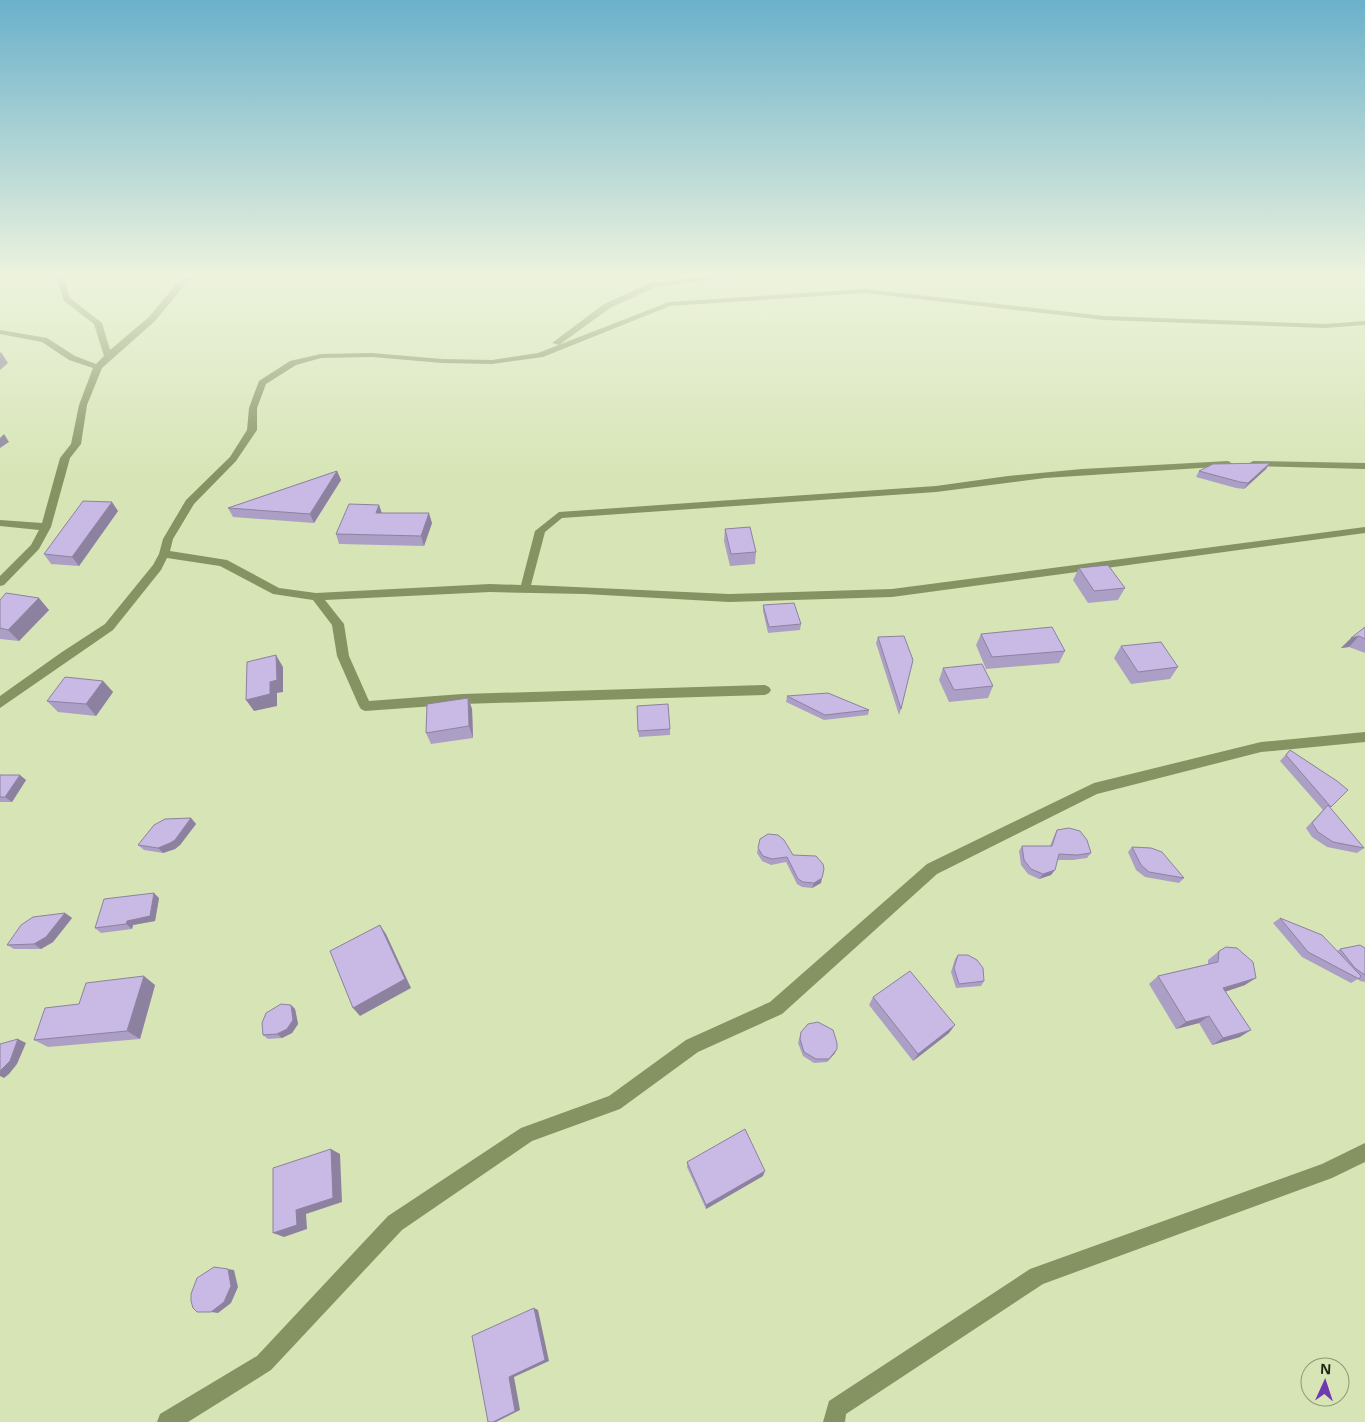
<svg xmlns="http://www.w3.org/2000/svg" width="1365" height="1422" viewBox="0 0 1365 1422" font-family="'Noto Sans',sans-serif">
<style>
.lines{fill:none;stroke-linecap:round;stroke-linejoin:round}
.minor{fill:#859262;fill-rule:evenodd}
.wall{fill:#ac9fc5}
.shaded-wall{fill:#8c82a0}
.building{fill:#c8b9e5;stroke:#8c82a0}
</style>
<rect width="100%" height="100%" fill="#d7e5b6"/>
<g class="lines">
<!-- minor -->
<g class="minor">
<path d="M56 276H63L70 298 102 323 110 350 149 317 177 283 187 276H195L183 287 155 321 102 368 87 405 81 444 70 458 51 527 39 549 4 585 0 586V576L31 545 39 530 0 526V520L42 523 60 458 71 444 79 405 93 368 69 360 42 342 0 334V330L47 338 75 356 96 364 104 356 94 324 64 301Z"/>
<path d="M708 276H728L724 278 655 287 610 308 559 345 552 343 604 304 650 283Z"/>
<path d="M865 289 1104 316 1325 324 1365 321V325L1325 328 1104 320 865 293 670 306 543 357 492 364 442 363 372 357 321 358 296 365 266 384 257 408V430L236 461 194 504 173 539 170 551 227 560 279 588 316 593 490 584 521 585 535 531 559 512 936 486 1008 476 1082 469 1228 461 1233 464 1231 466 1045 478 936 492 562 518 545 532 531 585 729 594 892 589 1365 527V533L892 597 729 602 585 594 490 592 325 600 344 624 349 656 369 701 462 694 765 685 769 687 771 690 769 693 765 695 462 704 365 711 361 709 359 706 337 656 332 625 313 600 273 594 220 566 167 558 161 570 113 630 0 708V696L62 652 105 624 153 565 159 554 163 539 186 500 230 457 247 430 249 408 259 381 290 361 321 354 372 353 442 359 492 360 538 353 669 302Z"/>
<path d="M1253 461 1365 463V469L1250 466 1248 464Z"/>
<path d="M1365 732V742L1261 752 1097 794 937 874 782 1014 698 1052 620 1109 532 1141 402 1230 271 1370 188 1422H157L160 1414 257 1356 388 1216 521 1128 609 1096 686 1040 770 1002 927 864 1094 783 1261 742Z"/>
<path d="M1365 1143V1162L1332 1178 1043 1284 846 1414 845 1422H823L829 1401 1030 1269 1322 1164Z"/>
</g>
</g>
<!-- wall -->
<g class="wall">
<path d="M1270 463 1266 469 1244 489 1236 488 1196 477 1199 471Z"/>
<path d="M337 471 341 480 314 523 233 517 228 508Z"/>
<path d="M379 505 382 513 432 523 424 546 339 544 336 534Z"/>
<path d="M118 511 79 566 51 564 44 554Z"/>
<path d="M725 529 756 552 755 564 730 566 724 541Z"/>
<path d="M1079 568 1125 588 1118 600 1088 603 1073 580Z"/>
<path d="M0 600 49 610 19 641 0 639Z"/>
<path d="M763 605 801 624 800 630 768 633 763 611Z"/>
<path d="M1365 627V653L1349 647 1341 648Z"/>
<path d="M981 634 1065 651 1059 663 986 669 976 645Z"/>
<path d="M878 637 901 709 899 715 876 643Z"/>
<path d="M1121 646 1178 667 1170 679 1131 684 1114 658Z"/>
<path d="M943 668 993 686 988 698 949 702 939 680Z"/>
<path d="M103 681 113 692 96 716 58 712 47 701Z"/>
<path d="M787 696 869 710 868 715 824 720 786 702Z"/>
<path d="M468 698 472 709 473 738 431 744 426 733Z"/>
<path d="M670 729V735L639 737 638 731Z"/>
<path d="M1290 750 1348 790 1330 808 1364 848 1357 853 1327 847 1312 837 1306 828 1323 810 1280 761Z"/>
<path d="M0 775 26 780 12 802H0Z"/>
<path d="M191 818 196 824 180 845 175 849 163 853 144 850 138 845Z"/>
<path d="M1057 830 1091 853 1087 858 1073 860H1058L1051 875 1039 879 1028 874 1021 865 1019 851 1022 846H1050L1054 836Z"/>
<path d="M1132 847 1184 878 1179 883 1145 877 1136 870 1128 852Z"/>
<path d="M758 848 793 855 821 883 812 888 802 887 797 884 786 862 771 865 762 861 757 853Z"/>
<path d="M159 898 155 921 133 925 132 929 101 933 95 928Z"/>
<path d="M65 913 72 918 53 942 41 949H14L7 945Z"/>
<path d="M1280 918 1337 951 1340 949 1365 948V982L1360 981 1358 979 1351 983 1302 957 1273 923Z"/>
<path d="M1219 951 1245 985 1226 991 1240 1037 1212 1045 1199 1023 1176 1029 1149 984 1158 976 1208 964V960Z"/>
<path d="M958 955 984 981 981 986 956 988 951 972 955 959Z"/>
<path d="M155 985 140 1039 48 1047 34 1040 79 1004Z"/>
<path d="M873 997 949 1033 913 1061 869 1005Z"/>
<path d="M291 1005 295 1009 298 1024 292 1033 282 1038 268 1039 263 1035Z"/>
<path d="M801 1032 835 1053 827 1062 814 1063 803 1056 798 1043Z"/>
<path d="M687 1162 763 1176 706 1209 687 1167Z"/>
</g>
<!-- shaded-wall -->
<g class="shaded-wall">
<path d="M1 352 8 363 0 370V353Z"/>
<path d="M4 434 9 442 0 448V438Z"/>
<path d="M1270 463 1266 469 1244 489 1248 483Z"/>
<path d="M337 471 341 480 314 523 310 514Z"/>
<path d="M112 502 118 511 79 566 72 557Z"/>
<path d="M379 505 382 514 376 513Z"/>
<path d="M429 513 432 523 424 546 421 536Z"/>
<path d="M39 598 49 610 19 641 8 630Z"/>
<path d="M1359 636 1349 647 1341 648 1351 638Z"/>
<path d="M276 655 283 667V692L277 693V706L254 711 246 700 270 682Z"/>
<path d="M103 681 113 692 96 716 86 704Z"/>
<path d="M468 698 472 709 473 738 469 726Z"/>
<path d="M20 775 26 780 12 802 5 797Z"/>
<path d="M191 818 196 824 180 845 175 849 163 853 158 848Z"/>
<path d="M1055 870 1051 875 1039 879 1043 874Z"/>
<path d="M822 878 821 883 812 888 814 883Z"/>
<path d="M154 893 159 898 155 921 133 925 132 929 126 924 127 921Z"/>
<path d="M65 913 72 918 53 942 41 949 34 944Z"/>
<path d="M380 925 386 934 411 988 360 1016 353 1008Z"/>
<path d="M144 976 155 985 140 1039 127 1031Z"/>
<path d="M1256 978 1245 985 1213 996 1223 988Z"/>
<path d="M291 1005 295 1009 298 1024 292 1033 282 1038 277 1034Z"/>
<path d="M1209 1016 1199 1023 1176 1029 1186 1022Z"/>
<path d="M955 1025 949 1033 913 1061 918 1054Z"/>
<path d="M1251 1030 1240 1037 1212 1045 1223 1038Z"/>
<path d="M18 1039 26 1043 17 1064 9 1074 4 1078 0 1076V1071Z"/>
<path d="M837 1049 835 1053 827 1062 829 1059Z"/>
<path d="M331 1149 340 1154 342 1202 306 1214 307 1229 284 1237 273 1233 296 1210Z"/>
<path d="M765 1171 763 1176 706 1209V1205Z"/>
<path d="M228 1269 234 1270 238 1287 231 1303 218 1313 211 1312Z"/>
<path d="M534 1308 538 1310 549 1361 514 1377 520 1410 496 1422H493Z"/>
</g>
<!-- building -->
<g class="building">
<path d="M1270 463 1248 483 1240 482 1199 471 1213 464Z"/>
<path d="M337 471 310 514 228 508Z"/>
<path d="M83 501 112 502 72 557 44 554Z"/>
<path d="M349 504 379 505 376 513H429L421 536 336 534Z"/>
<path d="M750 527 756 552 731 554 725 529Z"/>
<path d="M1108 565 1125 588 1094 591 1079 568Z"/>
<path d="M6 593 39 598 8 630 0 628V600Z"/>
<path d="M794 603 801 624 769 627 763 605Z"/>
<path d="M1052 627 1065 651 992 657 981 634Z"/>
<path d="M1365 627V639L1359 636 1351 638Z"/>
<path d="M904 636 913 660 901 709 878 637Z"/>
<path d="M1161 642 1178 667 1138 672 1121 646Z"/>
<path d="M276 655 277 680 270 682V694L246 700 247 662Z"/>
<path d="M982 664 993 686 954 690 943 668Z"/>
<path d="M65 677 103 681 86 704 47 701Z"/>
<path d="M828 693 869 710 825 715 787 696Z"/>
<path d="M468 698 469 726 426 733 427 704Z"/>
<path d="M668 704 670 729 638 731 637 706Z"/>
<path d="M1290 750 1337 781 1348 790 1331 807 1286 755Z"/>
<path d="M0 775H20L5 797H0Z"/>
<path d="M1328 805 1364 848 1333 842 1318 832 1312 823Z"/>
<path d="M191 818 175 840 170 843 158 848 138 845 154 825 165 819Z"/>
<path d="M1069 828 1080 831 1087 840 1091 853 1077 855 1059 854 1055 870 1043 874 1031 869 1024 860 1022 846H1052L1057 830Z"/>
<path d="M768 834 778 835 784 840 793 855 816 856 823 864 824 869 822 878 814 883 803 882 798 879 787 857 772 859 763 856 758 848 760 839Z"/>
<path d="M1132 847 1151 848 1162 852 1184 878 1149 872 1141 865Z"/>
<path d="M154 893 150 916 127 921 126 924 95 928 104 899Z"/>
<path d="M65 913 46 937 34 944 7 945 21 925 33 917Z"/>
<path d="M1280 918 1322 935 1361 976 1359 979 1308 952Z"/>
<path d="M380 925 405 979 353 1008 330 951Z"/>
<path d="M1360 945 1365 948V975L1355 968 1340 949Z"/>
<path d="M1226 947 1237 948 1253 962 1256 978 1223 988 1251 1030 1223 1038 1209 1016 1186 1022 1158 976 1218 962 1219 951Z"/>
<path d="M958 955H968L977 960 983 968 984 981 959 984 954 968Z"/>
<path d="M910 971 955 1025 918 1054 873 997Z"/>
<path d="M144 976 127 1031 34 1040 45 1008 79 1004 86 983Z"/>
<path d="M281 1004 291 1005 293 1020 287 1029 277 1034 263 1035 262 1023 266 1013Z"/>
<path d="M818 1022 833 1030 837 1043V1049L829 1059H816L804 1052 800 1039 801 1032 808 1024Z"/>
<path d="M18 1039 10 1061 0 1071V1044Z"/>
<path d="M745 1129 765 1171 706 1205 687 1162Z"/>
<path d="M331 1149 333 1198 296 1210 297 1225 273 1233V1168Z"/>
<path d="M214 1267 228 1269 231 1286 224 1302 211 1312H197L193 1308 191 1301V1294L197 1278Z"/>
<path d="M534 1308 545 1360 509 1377 515 1411 493 1422H488L472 1336Z"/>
</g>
<!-- sky -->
<linearGradient id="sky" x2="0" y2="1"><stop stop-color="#6ab1ca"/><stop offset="0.58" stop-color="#edf3de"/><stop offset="1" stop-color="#edf3de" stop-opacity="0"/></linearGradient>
<rect width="1365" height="475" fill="url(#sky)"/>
<!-- north arrow -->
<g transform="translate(1325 1382) rotate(3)"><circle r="24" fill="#d7e5b6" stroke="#8f9976"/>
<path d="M0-4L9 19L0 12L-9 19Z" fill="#6f39af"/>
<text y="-8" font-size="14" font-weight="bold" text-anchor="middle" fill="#222715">N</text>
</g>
</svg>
